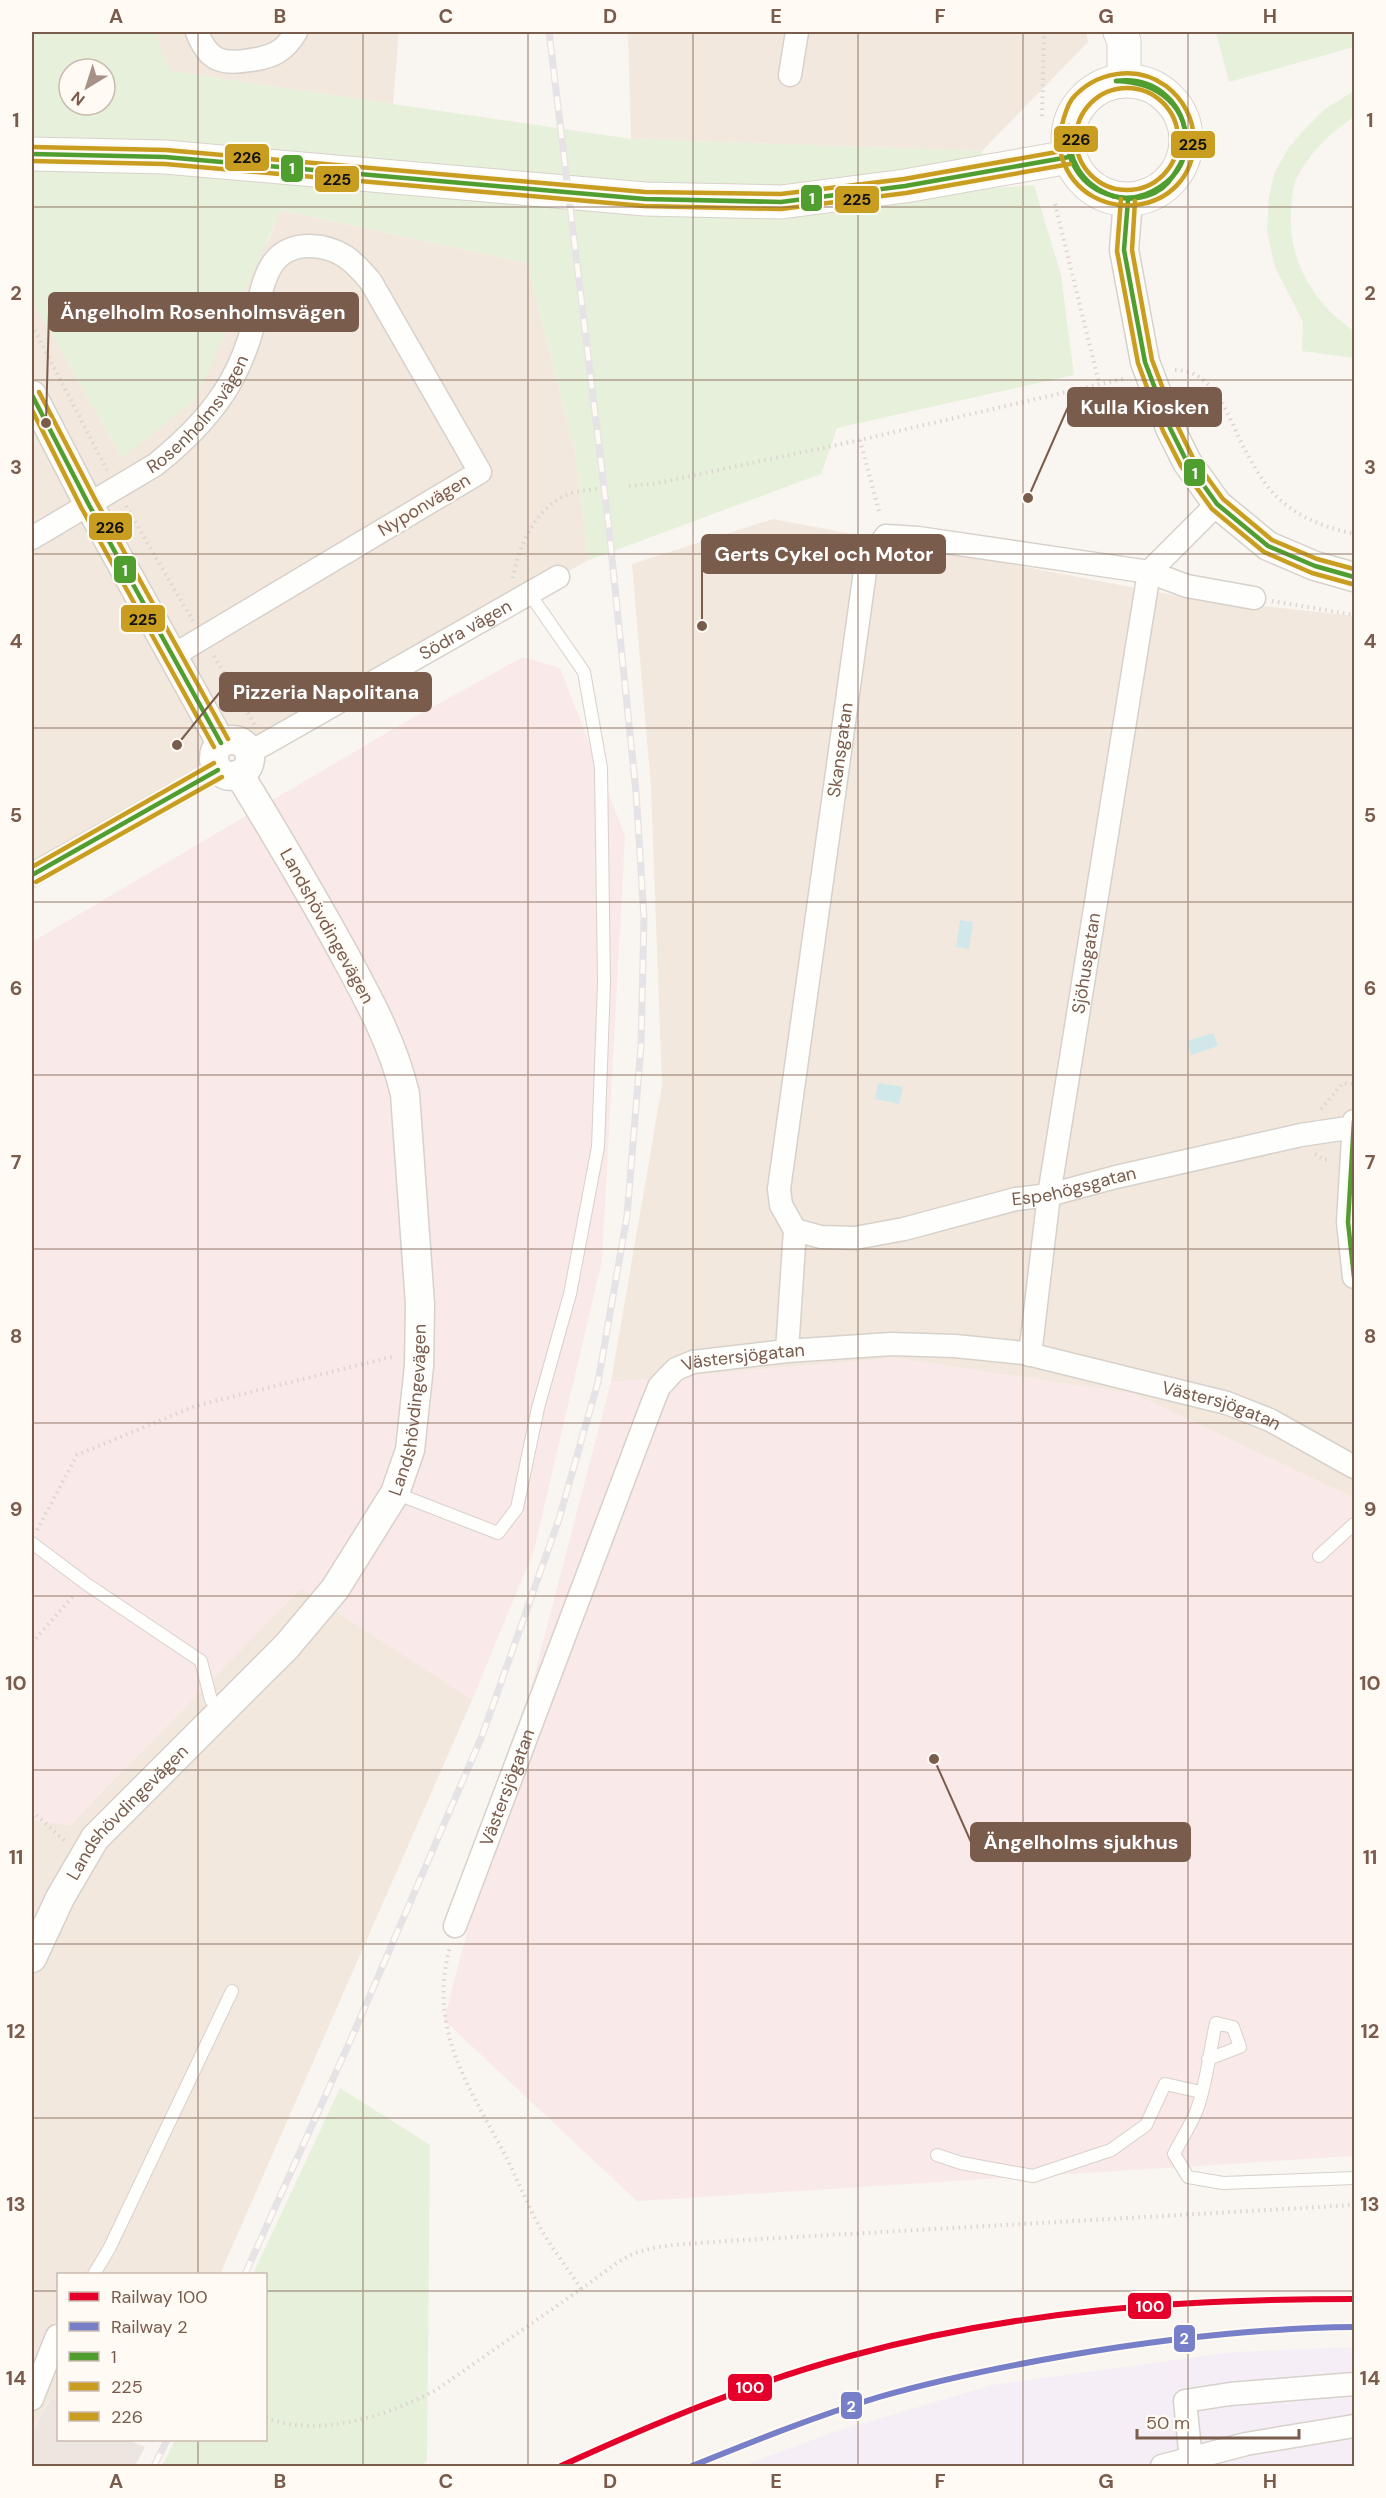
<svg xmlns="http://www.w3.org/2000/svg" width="1386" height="2498" viewBox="0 0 1386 2498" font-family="'DM Sans',sans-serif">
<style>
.residential{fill:#f2e8de}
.industrial{fill:#ede5e0}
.education{fill:#f6eef6}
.medical{fill:#fae9e9}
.green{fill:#e7f0db;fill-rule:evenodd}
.water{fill:#d0e8ea}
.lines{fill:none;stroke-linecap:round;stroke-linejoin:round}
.service-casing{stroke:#d7d1cb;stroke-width:14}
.minor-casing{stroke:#d7d1cb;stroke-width:25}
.tertiary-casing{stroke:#d7d1cb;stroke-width:31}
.secondary-casing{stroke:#d9d2cb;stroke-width:35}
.path{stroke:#dcd5d0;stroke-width:4;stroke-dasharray:1.5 4.5;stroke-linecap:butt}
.service{stroke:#fefefd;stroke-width:12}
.minor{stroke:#fefefd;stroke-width:22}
.tertiary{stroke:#fefefd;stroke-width:28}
.secondary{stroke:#fefefd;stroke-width:33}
.rail-casing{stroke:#e6e3e7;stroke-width:7}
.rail{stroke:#fffaf3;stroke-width:4.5;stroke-dasharray:14;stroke-linecap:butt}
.bus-1-casing{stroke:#fffaf3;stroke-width:9}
.bus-2-casing{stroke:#fffaf3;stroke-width:9}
.bus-3-casing{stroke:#fffaf3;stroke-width:9}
.bus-1{stroke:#509e2f;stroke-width:4.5}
.bus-2{stroke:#c99d1f;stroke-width:4.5}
.bus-3{stroke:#c99d1f;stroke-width:4.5}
.rail-1-casing{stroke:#fffaf3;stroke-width:10}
.rail-2-casing{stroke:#fffaf3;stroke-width:10}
.rail-1{stroke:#e4002b;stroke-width:6}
.rail-2{stroke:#767fc8;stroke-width:6}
.grid{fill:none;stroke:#7a5c4d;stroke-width:1.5;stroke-opacity:0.55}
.labels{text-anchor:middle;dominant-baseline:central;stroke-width:4.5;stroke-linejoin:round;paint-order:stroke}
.street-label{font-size:18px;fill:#7a5c4d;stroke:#fffaf3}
.leader{fill:none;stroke:#7a5c4d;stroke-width:2}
.callout-dot{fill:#7a5c4d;stroke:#fffaf3;stroke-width:2}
.callout{fill:#7a5c4d;stroke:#7a5c4d;stroke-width:2}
.callout-label{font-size:20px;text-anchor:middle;font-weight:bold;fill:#fff}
.line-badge{stroke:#fffaf3;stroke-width:2}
.badge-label{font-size:16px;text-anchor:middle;font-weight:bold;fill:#fff}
.pale-badge-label{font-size:16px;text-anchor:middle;font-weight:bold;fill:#111}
.neatline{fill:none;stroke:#7a5c4d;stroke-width:2}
.grid-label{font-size:20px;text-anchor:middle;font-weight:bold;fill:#7a5c4d}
</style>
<rect width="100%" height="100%" fill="#f9f5f0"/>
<!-- residential -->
<g class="residential">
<path d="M155 32H399L393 104 169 71Z"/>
<path d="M628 32H1086L1088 42 982 151 631 139Z"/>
<path d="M280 210 527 263 575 450 589 560 32 861V299L122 458 269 239Z"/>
<path d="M773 519 1189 598 1354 616V1498L1134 1394 894 1358 611 1382 662 1086 651 787 632 564Z"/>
<path d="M301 1588 472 1700 220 2274H58V2402L50 2399 32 2431V1820L70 1825Z"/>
</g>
<!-- industrial -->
<path class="industrial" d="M51 2398 58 2402V2440H129L145 2447 135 2466H32V2432Z"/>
<!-- education -->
<path class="education" d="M1354 2347V2466H742L834 2432 992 2385 1233 2352Z"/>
<!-- medical -->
<g class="medical">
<path d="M523 657 560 668 625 836 602 1260 534 1550 472 1700 301 1588 70 1825 32 1820V942L400 725Z"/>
<path d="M894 1358 1134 1394 1354 1498V2156L637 2201 444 2020 611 1382Z"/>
</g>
<!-- green -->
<g class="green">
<path d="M32 32H155L170 71 631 139 982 151 983 189 1034 185 1061 275 1074 375 837 428 821 474 589 560 575 450 527 263 281 210 195 400 122 458 32 299ZM69 69H105V105H69Z"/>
<path d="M1216 32H1354V47L1229 82Z"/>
<path d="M1354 91V117C1331 132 1308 154 1296 180 1292 189 1292 202 1291 212 1288 261 1314 304 1354 331V358L1302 351 1303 322 1275 267 1267 231 1269 197 1274 174 1287 150 1302 132 1325 109Z"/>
<path d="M340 2088 430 2145 427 2461 420 2466H162L175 2440H266V2274H253Z"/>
</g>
<!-- water -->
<g class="water">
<path d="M960 920 973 922 969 949 956 947Z"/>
<path d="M1213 1033 1218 1046 1191 1055 1187 1041Z"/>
<path d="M878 1083 903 1087 899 1104 875 1099Z"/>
</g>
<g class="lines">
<defs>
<g id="service">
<path d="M395 1493 498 1533 517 1508 538 1408 570 1294 598 1147 604 983 601 768 584 672 529 593"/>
<path d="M32 1543 85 1583 201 1661 211 1700 222 1712"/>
<path d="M1319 1556 1354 1524"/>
<path d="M1208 2059 1240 2047 1233 2027 1216 2023C1210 2049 1206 2088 1196 2112 1190 2126 1181 2140 1174 2154L1188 2177 1223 2183 1354 2178"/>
<path d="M937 2155 961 2163 1033 2176 1111 2150 1146 2125 1165 2084 1201 2092"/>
<path d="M94 2274 109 2249 232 1991"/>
</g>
<g id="minor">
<path d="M197 32C208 61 222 65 251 60 273 57 285 51 296 32"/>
<path d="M790 75 797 32"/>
<path id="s1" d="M32 538 155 465C184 442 213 413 231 381 241 363 248 345 253 326 263 291 263 245 311 246 339 247 354 261 371 282L480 472 174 655"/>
<path id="s2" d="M249 753 558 577"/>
<path d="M32 875 218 770"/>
<path d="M1354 1121 1348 1222 1354 1277"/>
<path id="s3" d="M795 1230 781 1205 779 1189 866 564 886 536 918 538 1149 572 1217 504"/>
<path id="s4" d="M795 1230 821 1237 855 1238 904 1229 1016 1199 1049 1195 1116 1177 1301 1135 1354 1127"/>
<path d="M787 1351 795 1230"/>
<path id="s5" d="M1030 1355 1049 1195 1149 572 1187 586 1254 598"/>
<path id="s6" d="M455 1926 651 1407 659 1387 669 1376 676 1369 693 1362 787 1351 891 1344 955 1346 1024 1353 1227 1403 1270 1420 1354 1467"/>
<path d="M32 2399 57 2336"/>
<path d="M1191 2460 1185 2401 1230 2394 1354 2384"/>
<path d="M1162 2466 1246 2444 1354 2426"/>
</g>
<g id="tertiary">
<path d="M1128 200 1124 250 1145 362 1170 428 1187 462 1217 504 1268 546 1315 566 1354 577"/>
<path d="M32 395 89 505 221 743"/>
<circle cx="232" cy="758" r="18"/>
<path id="s7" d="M32 1958 60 1898 95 1838 287 1646 335 1589 395 1493 410 1450 419 1366 420 1304 405 1094C393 1043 368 998 343 952 310 892 275 833 239 774"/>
</g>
<g id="secondary">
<path d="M1120 32 1124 41V80"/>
<circle cx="1127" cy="140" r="59"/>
<path d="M32 154 165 157 645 199 781 202 905 186 1069 157"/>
</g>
</defs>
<!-- service casing -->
<use href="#service" class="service-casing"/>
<!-- minor casing -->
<use href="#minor" class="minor-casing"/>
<!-- tertiary casing -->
<use href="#tertiary" class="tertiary-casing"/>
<!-- secondary casing -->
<use href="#secondary" class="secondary-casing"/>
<!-- path -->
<g class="path">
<path d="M1042 116 1044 32"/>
<path d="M1055 204 1099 383"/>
<path d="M32 325 107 470"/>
<path d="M1175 370C1215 370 1229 419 1244 448 1252 463 1262 481 1274 494 1296 517 1324 527 1354 534"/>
<path d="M860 440 880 515"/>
<path d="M629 486 653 484 860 440 1126 378"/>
<path d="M126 506 193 621"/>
<path d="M513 578C518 547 537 505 569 494 577 491 588 490 597 489"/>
<path d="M1272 601 1354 615"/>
<path d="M214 656 256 727"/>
<path d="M1321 1109 1343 1083 1354 1084"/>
<path d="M1315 1154 1324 1160 1330 1159"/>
<path d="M37 1530 77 1455 195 1406 395 1356"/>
<path d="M32 1643 74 1595"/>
<path d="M32 1811 65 1841"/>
<path d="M581 2289C599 2277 617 2260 636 2253 663 2243 697 2244 725 2241L1354 2205"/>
<path d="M266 2418C321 2438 387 2416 436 2390L581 2289C567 2267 550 2246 538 2224 525 2199 515 2174 502 2149 466 2082 428 2027 450 1947"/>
</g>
<!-- service -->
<use href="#service" class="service"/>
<!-- minor -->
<use href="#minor" class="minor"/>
<!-- tertiary -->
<use href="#tertiary" class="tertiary"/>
<!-- secondary -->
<use href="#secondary" class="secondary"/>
<defs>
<g id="rail">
<path d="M245 2274 355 2030 482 1736 559 1519 598 1382 627 1216 641 1046 644 918 636 792 609 529 549 32"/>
<path d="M154 2466 167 2440"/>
</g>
</defs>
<!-- rail casing -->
<use href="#rail" class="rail-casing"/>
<!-- rail -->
<use href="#rail" class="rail"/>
<defs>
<g id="bus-1">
<path d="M1116 81C1157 82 1191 106 1185 151 1184 160 1177 169 1173 176"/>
<path d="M1116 81C1156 76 1186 104 1186 143 1186 155 1181 168 1173 176"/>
<path d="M1069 126C1067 159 1081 185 1113 196"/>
<path d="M1069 126C1062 158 1081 188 1113 196"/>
<path d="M32 154 165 157 645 199 781 202 905 186 1069 157"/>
<path d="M1113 196C1135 202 1157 192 1173 176"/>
<path d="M1113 196C1134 203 1161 196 1173 176"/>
<path d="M1128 200 1124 250 1145 362 1170 428 1187 462 1217 504 1268 546 1315 566 1354 577"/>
<path d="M32 395 89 505 221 743"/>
<path d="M32 875 218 770"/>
<path d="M1354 1121 1348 1222 1354 1277"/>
</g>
<g id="bus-2">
<path d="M1060 136C1060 143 1060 151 1062 158 1086 230 1194 217 1194 140 1193 118 1184 100 1166 86 1136 64 1095 72 1072 99 1065 109 1063 121 1060 133"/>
<path d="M32 161 165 164 644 206 781 209 906 193 1070 164"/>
<path d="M1121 199 1117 251 1138 363 1163 431 1181 466 1212 509 1264 552 1312 573 1352 584"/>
<path d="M32 410 82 509 214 747"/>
<path d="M36 882 222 777"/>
</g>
<g id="bus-3">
<circle cx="1127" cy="139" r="51"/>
<path d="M32 147 166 150 645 192 781 194 904 179 1068 150"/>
<path d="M1135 201 1132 250 1152 360 1177 425 1193 458 1223 499 1272 540 1317 559 1354 569"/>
<path d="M39 392 96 501 228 739"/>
<path d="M32 867 214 763"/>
</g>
</defs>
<!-- bus-1 casing -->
<use href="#bus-1" class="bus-1-casing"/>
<!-- bus-2 casing -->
<use href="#bus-2" class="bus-2-casing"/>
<!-- bus-3 casing -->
<use href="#bus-3" class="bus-3-casing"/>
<!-- bus-1 -->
<use href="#bus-1" class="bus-1"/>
<!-- bus-2 -->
<use href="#bus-2" class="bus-2"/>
<!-- bus-3 -->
<use href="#bus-3" class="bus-3"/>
<defs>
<path id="rail-1" d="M561 2466C655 2423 750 2383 850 2356 1018 2310 1180 2299 1354 2299"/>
<path id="rail-2" d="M692 2466C754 2441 816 2416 879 2397 942 2379 1006 2366 1070 2355 1164 2339 1258 2328 1354 2327"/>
</defs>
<!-- rail-1 casing -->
<use href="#rail-1" class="rail-1-casing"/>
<!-- rail-2 casing -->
<use href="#rail-2" class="rail-2-casing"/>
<!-- rail-1 -->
<use href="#rail-1" class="rail-1"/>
<!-- rail-2 -->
<use href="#rail-2" class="rail-2"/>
</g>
<!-- grid -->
<path class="grid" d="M198 32V2274M363 32V2466M528 32V2466M693 32V2466M858 32V2466M1023 32V2466M1188 32V2466M32 207H1354M32 380H1354M32 554H1354M32 728H1354M32 902H1354M32 1075H1354M32 1249H1354M32 1423H1354M32 1596H1354M32 1770H1354M32 1944H1354M32 2118H1354M32 2291H58M266 2291H1354M198 2440V2466"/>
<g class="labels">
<!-- street labels -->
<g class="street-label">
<text stroke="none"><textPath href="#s1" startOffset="210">Rosenholmsvägen</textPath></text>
<text transform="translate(424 505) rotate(-31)">Nyponvägen</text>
<text stroke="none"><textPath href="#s2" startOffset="249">Södra vägen</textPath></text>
<text stroke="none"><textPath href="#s3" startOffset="488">Skansgatan</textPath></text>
<text transform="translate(327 926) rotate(61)">Landshövdingevägen</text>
<text stroke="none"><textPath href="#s5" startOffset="396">Sjöhusgatan</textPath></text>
<text stroke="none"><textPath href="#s4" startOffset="286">Espehögsgatan</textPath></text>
<text stroke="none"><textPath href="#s6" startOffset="670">Västersjögatan</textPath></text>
<text stroke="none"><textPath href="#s6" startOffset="1156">Västersjögatan</textPath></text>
<text stroke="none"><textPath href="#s7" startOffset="680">Landshövdingevägen</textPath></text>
<text stroke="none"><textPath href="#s6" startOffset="148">Västersjögatan</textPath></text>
<text stroke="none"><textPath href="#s7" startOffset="176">Landshövdingevägen</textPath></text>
</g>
</g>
<!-- callouts -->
<path class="leader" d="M46 423L49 312M1028 498L1068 407M702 626L702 554M177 745L220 692M934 1759L971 1842"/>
<g class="callout-dot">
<circle cx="46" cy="423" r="6"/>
<circle cx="1028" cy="498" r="6"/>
<circle cx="702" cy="626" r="6"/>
<circle cx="177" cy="745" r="6"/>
<circle cx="934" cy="1759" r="6"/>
</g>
<g class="callout">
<rect x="49" y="293" width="309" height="38" rx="6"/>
<rect x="1068" y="388" width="153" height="38" rx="6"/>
<rect x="702" y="535" width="243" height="38" rx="6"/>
<rect x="220" y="673" width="211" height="38" rx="6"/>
<rect x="971" y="1823" width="219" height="38" rx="6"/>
</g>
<g class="callout-label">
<text x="203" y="319">Ängelholm Rosenholmsvägen</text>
<text x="1145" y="414">Kulla Kiosken</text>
<text x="824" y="561">Gerts Cykel och Motor</text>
<text x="326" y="699">Pizzeria Napolitana</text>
<text x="1081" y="1849">Ängelholms sjukhus</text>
</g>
<g class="line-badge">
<rect x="1053" y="125" width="46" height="28" rx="6" fill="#c99d1f"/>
<rect x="1170" y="130" width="46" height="29" rx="6" fill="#c99d1f"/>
<rect x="224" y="143" width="46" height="29" rx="6" fill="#c99d1f"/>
<rect x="280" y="154" width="24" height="29" rx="6" fill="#509e2f"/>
<rect x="314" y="165" width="46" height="28" rx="6" fill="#c99d1f"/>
<rect x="800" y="184" width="23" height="28" rx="6" fill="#509e2f"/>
<rect x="834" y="185" width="46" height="29" rx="6" fill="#c99d1f"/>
<rect x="1183" y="458" width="23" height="29" rx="6" fill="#509e2f"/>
<rect x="88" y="512" width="45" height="29" rx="6" fill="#c99d1f"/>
<rect x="113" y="555" width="24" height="29" rx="6" fill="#509e2f"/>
<rect x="120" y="604" width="46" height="29" rx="6" fill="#c99d1f"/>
<rect x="1127" y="2292" width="45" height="28" rx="6" fill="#e4002b"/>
<rect x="1173" y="2324" width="23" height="29" rx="6" fill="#767fc8"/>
<rect x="727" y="2373" width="46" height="29" rx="6" fill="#e4002b"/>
<rect x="840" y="2391" width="23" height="29" rx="6" fill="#767fc8"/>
</g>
<g class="badge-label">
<text x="292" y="174">1</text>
<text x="812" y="204">1</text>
<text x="1195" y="479">1</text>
<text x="125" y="576">1</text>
<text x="1150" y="2312">100</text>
<text x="1184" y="2344">2</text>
<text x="750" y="2393">100</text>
<text x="851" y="2412">2</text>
</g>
<g class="pale-badge-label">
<text x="1076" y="145">226</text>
<text x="1193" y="150">225</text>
<text x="247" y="163">226</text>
<text x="337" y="185">225</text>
<text x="857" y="205">225</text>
<text x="110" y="533">226</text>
<text x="143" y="625">225</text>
</g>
<!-- border -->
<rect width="1386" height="2498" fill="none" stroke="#fffaf3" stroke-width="66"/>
<!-- legend -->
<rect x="57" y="2273" width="210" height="168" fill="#fffaf3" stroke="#cabbb1" stroke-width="1.5"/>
<rect x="69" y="2292" width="30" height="9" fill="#e4002b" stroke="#cabbb1" stroke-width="1.5"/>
<text x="111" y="2303" font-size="18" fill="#7a5c4d">Railway 100</text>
<rect x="69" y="2322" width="30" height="9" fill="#767fc8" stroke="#cabbb1" stroke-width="1.5"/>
<text x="111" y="2333" font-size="18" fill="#7a5c4d">Railway 2</text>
<rect x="69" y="2352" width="30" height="9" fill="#509e2f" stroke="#cabbb1" stroke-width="1.5"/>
<text x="111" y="2363" font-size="18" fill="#7a5c4d">1</text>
<rect x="69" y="2382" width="30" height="9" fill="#c99d1f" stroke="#cabbb1" stroke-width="1.5"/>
<text x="111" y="2393" font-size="18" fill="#7a5c4d">225</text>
<rect x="69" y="2412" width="30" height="9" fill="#c99d1f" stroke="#cabbb1" stroke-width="1.5"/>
<text x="111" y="2423" font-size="18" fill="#7a5c4d">226</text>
<!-- north arrow -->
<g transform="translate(87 87) rotate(218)"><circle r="28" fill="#fffaf3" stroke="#cabbb1" stroke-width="1.5"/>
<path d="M0-4.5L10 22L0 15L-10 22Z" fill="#a69286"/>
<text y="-9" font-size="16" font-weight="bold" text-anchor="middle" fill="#7a5c4d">N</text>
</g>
<!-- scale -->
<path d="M1137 2429v9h162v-9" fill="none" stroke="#7a5c4d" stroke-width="3"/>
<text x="1146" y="2429" font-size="18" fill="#7a5c4d" stroke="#fffaf3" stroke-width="4.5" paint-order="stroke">50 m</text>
<rect x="33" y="33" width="1320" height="2432" class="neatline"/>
<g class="grid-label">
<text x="116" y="23">A</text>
<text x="280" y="23">B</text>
<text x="446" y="23">C</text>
<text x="610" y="23">D</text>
<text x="776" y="23">E</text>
<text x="940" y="23">F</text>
<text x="1106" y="23">G</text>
<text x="1270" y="23">H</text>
<text x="16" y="127">1</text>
<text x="1370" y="127">1</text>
<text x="16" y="300">2</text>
<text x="1370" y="300">2</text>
<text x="16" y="474">3</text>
<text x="1370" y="474">3</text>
<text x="16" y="648">4</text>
<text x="1370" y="648">4</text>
<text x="16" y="822">5</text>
<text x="1370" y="822">5</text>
<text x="16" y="995">6</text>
<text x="1370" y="995">6</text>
<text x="16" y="1169">7</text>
<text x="1370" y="1169">7</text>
<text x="16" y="1343">8</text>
<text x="1370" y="1343">8</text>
<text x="16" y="1516">9</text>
<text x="1370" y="1516">9</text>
<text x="16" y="1690">10</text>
<text x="1370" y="1690">10</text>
<text x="16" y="1864">11</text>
<text x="1370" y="1864">11</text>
<text x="16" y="2038">12</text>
<text x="1370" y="2038">12</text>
<text x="16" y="2211">13</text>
<text x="1370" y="2211">13</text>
<text x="16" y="2385">14</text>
<text x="1370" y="2385">14</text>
<text x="116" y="2488">A</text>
<text x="280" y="2488">B</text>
<text x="446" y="2488">C</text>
<text x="610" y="2488">D</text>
<text x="776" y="2488">E</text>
<text x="940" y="2488">F</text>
<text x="1106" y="2488">G</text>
<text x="1270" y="2488">H</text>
</g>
</svg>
